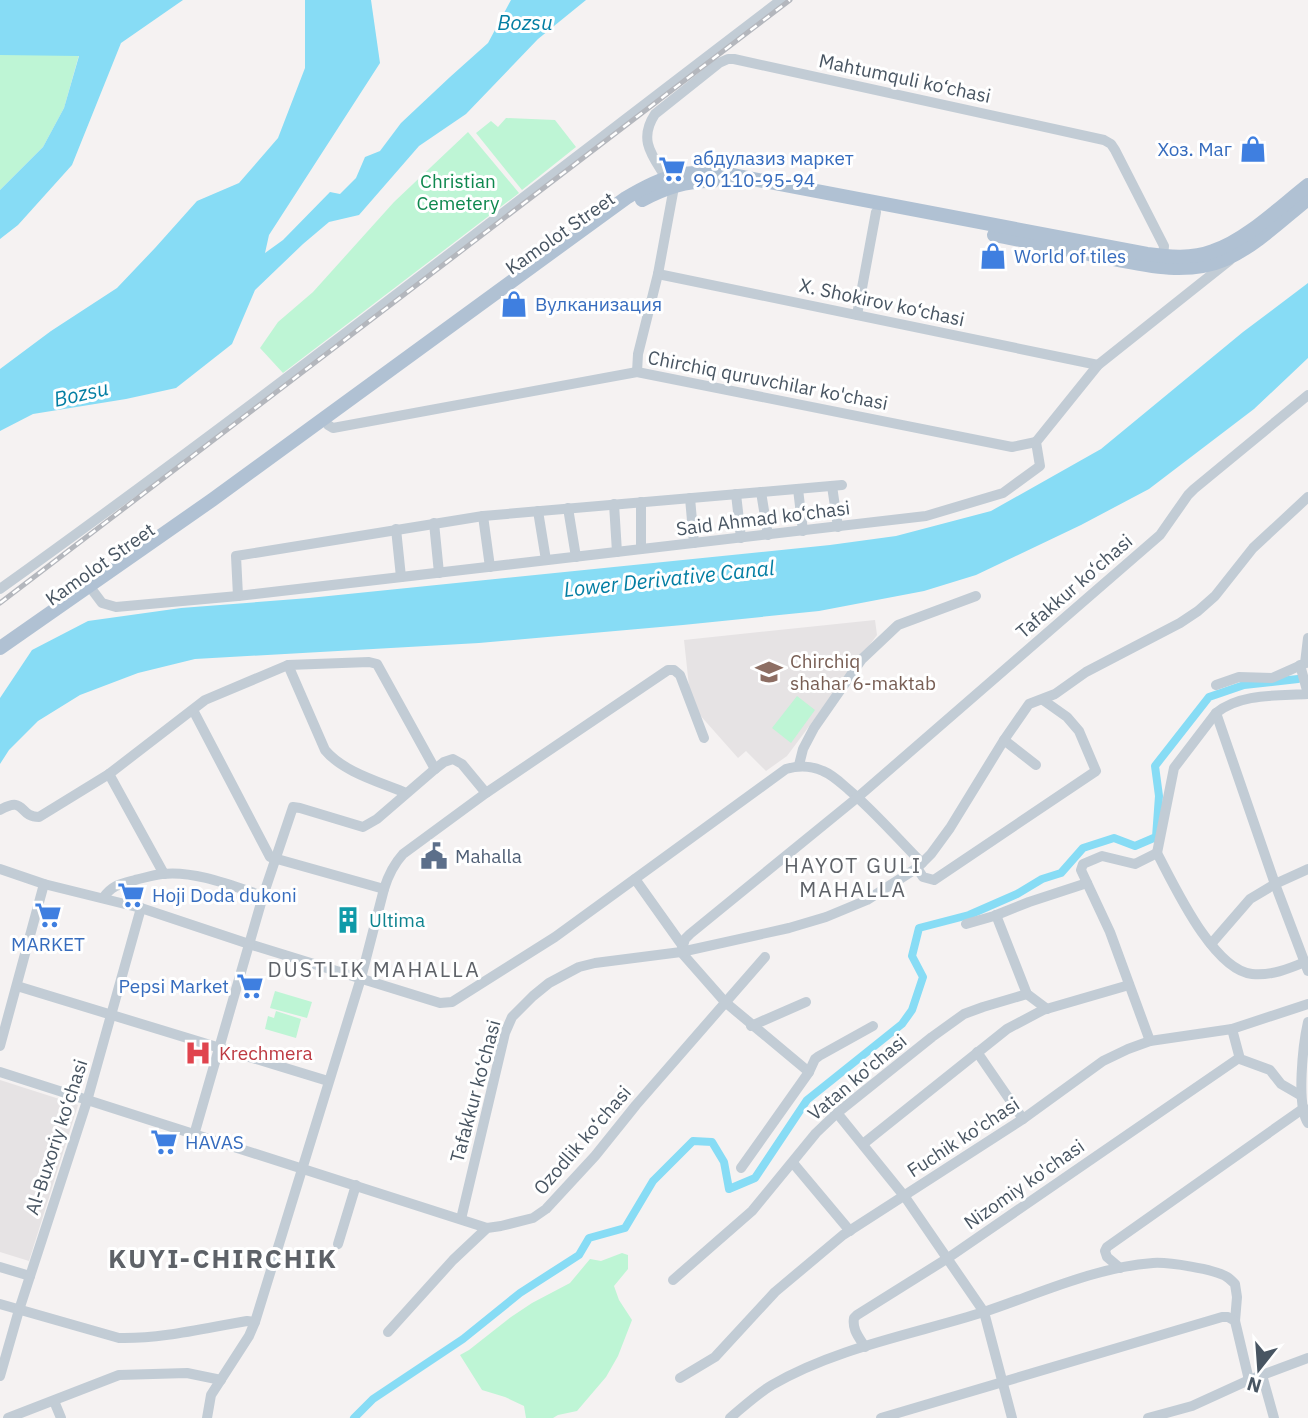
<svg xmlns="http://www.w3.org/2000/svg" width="1308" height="1418" viewBox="0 0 1308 1418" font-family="'IBM Plex Sans',sans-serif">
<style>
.education{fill:#e6e3e4}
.green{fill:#bef5d5}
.water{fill:#87dcf5}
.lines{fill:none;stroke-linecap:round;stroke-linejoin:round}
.canal{stroke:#87dcf5;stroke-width:8}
.minor{stroke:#c2ccd5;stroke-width:10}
.major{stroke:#b0c1d3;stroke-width:14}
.rail-casing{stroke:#b4b7bd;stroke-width:5}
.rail{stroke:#fff;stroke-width:2.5;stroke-dasharray:8;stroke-linecap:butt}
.labels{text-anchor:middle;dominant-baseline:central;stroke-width:6;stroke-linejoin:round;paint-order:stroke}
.street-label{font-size:19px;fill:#485562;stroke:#fff}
.shop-label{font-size:19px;fill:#366cbe;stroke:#fff;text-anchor:start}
.park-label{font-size:19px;fill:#0e884e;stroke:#fff}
.education-label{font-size:19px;fill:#785e54;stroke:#fff;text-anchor:start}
.service-label{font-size:19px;fill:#4e5e75;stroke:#fff;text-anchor:start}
.culture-label{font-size:19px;fill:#0d838f;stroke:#fff;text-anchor:start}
.health-label{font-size:19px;fill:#be3a42;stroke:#fff;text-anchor:start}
.water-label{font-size:21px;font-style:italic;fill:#037ea3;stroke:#fff}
.neighbourhood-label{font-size:21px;letter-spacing:2px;fill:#5e6268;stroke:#fff}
.district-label{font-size:26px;font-weight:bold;letter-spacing:2px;fill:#5e6268;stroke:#fff}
</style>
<rect width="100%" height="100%" fill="#f5f2f2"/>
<!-- education -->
<g class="education">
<path d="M875 620 877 635 787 756 766 771 746 751 738 758 691 705 684 640Z"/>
<path d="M0 1080 78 1105 29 1261 0 1252Z"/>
</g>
<!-- green -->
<g class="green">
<path d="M0 55H79L64 108 43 147 0 190Z"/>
<path d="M506 118 555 120 576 147 522 190 476 133 491 121 498 127Z"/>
<path d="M468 132 519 193 283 373 260 348 278 322 313 292 394 202Z"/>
<path d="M797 696 815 710 791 743 772 728Z"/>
<path d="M275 991 312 1002 307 1018 270 1008Z"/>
<path d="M276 1011 301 1019 296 1038 265 1029 268 1016 274 1018Z"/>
<path d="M622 1253 628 1255V1269L614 1286 619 1300 632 1320 618 1356 606 1377 577 1411 558 1415 553 1418H526L524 1406 505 1397 482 1390 460 1355 469 1350 511 1317 532 1303 570 1283 590 1259 601 1261Z"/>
</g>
<!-- water -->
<g class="water">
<path d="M0 0H183L121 43 72 165 18 225 0 239V190L43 147 64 108 79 56 0 55Z"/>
<path d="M305 0H371L380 63 269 235 265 253 283 240 330 192 340 194 356 178 365 157 380 151 401 123 450 77 488 43 511 0H586L538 39 466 114 419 146 359 215 329 222 303 244 255 290 232 344 176 388 126 399 33 414 0 431V369L51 331 117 288 155 248 197 201 239 183 278 138 305 68Z"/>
<path d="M1308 283V358L1254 409 1149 489 1081 525 976 575 924 591 819 611 683 625 479 643 195 659 138 673 80 695 38 721 9 750 0 764V698L32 650 88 621 181 608 309 598 830 545 896 536 991 511 1101 449 1243 332Z"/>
</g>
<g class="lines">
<!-- canal -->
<path class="canal" d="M354 1418 373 1399 463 1339 520 1293 579 1255 589 1238 625 1228 653 1181 693 1141 712 1142 724 1162 729 1189 755 1178 807 1100 902 1024 912 1010 923 977 912 956 919 928 969 915 1017 894 1042 879 1061 873 1083 848 1114 838 1135 846 1156 837 1159 796 1155 766 1209 697 1244 685 1298 679"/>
<!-- minor -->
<g class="minor">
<path d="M666 178C652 155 638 140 655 114L719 63 728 59H734L1104 140 1111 144 1115 150 1164 246 1163 256"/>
<path d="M658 274 1098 365"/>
<path d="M857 315 876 212"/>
<path d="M637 372 638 354 658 274 674 187"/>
<path d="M328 425 333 428 637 372 1012 447 1036 442"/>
<path d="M832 486 838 527"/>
<path d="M798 489 803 531"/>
<path d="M761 492 768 535"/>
<path d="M736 494 741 538"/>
<path d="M690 498 694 543"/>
<path d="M641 502V549"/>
<path d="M614 504 617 552"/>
<path d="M568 508 576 557"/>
<path d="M538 511 546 560"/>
<path d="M483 516 490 567"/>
<path d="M434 523 439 573"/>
<path d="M396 529 401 577"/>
<path d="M90 587 102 603 116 607 238 596 926 516 1003 493 1040 466 1036 442 1098 365 1230 260"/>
<path d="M0 589C265 399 521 198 781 0"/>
<path d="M238 596 236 556 483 516 842 485"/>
<path d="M1305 663 1308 638"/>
<path d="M288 665 325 750C343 772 380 782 406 793"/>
<path d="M1216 685 1239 677 1272 678 1308 662"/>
<path d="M193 710 270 857 384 889"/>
<path d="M1216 713 1275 884 1308 971"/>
<path d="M1004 740 1036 765"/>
<path d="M799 765 803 749 814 728 862 659 898 625 976 596"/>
<path d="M109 774 164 874"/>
<path d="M0 810C26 795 18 817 39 817L109 774 205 700 288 665 369 662 377 664 435 769"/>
<path d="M1157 853 1174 768 1216 713C1240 693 1278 696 1308 694L1300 665"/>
<path d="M1157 853C1174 885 1213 970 1252 974 1271 976 1288 969 1305 962"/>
<path d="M917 868 923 877 934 880 1096 771 1079 731 1067 717 1043 700"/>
<path d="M0 869 44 884 141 908 249 944 440 1003 452 1002 555 937 786 769C799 765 810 765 823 771 833 775 841 783 849 790 875 812 898 839 922 863"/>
<path d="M635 879 682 945"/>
<path d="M103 898C112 885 120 884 135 880 144 878 153 875 162 874 194 870 233 886 263 896"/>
<path d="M996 915 1027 994 1047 1009"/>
<path d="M966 924 994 916 1029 902 1087 883"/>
<path d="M1211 944 1250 899 1275 884 1308 869"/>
<path d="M681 952 685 939 690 934 858 797 1160 535 1188 495 1194 489 1308 395"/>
<path d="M681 952 725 1002 809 1072"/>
<path d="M17 986 328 1081"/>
<path d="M1308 1022C1303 1044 1296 1105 1308 1123"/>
<path d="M751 1026 806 1002"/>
<path d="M1232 1029 1240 1059 1270 1070 1281 1084 1300 1095"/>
<path d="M1150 1041 1110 932 1081 870 1083 864 1102 856 1135 864 1157 853"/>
<path d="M0 1046 44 884"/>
<path d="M977 1052 1023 1119"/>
<path d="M0 1072 487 1228"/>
<path d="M837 1113 905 1197 984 1312 1012 1418"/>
<path d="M194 1135 263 896 293 807 300 808 363 827 377 819 435 769 444 762 453 759 462 764 486 793"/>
<path d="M863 1144 1007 1029 1043 1010 1129 985"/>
<path d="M793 1163 850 1231"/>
<path d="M741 1168 809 1072 815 1059 819 1056 873 1026"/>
<path d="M461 1219 505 1033 512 1017 533 996 549 983 579 967 595 963 681 952 789 928 826 917 867 900 917 868 931 854 950 828 1004 740 1029 704 1055 694 1086 672 1180 623 1198 611 1215 596 1253 548 1308 497"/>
<path d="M338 1244 356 1185"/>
<path d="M0 1267 30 1276"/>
<path d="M1120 1268 1107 1257 1105 1251 1107 1247 1304 1108"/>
<path d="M673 1280 752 1211 816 1133 837 1113 932 1037 964 1014 983 1007 1027 994"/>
<path d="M0 1304 119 1338C162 1339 205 1328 247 1321L255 1322"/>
<path d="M388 1332 453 1260 487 1228 501 1226 533 1218 546 1209 595 1156 636 1105 765 957"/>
<path d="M865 1347C859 1337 852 1330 854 1318L857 1315 948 1258 1239 1058"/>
<path d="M1262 1375 1274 1418"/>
<path d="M0 1376 19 1310 87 1101 141 908"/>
<path d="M680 1378 715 1357 775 1292 843 1235 1023 1119 1103 1061 1128 1049 1150 1041 1232 1029 1308 1004"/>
<path d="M54 1401 61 1418"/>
<path d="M8 1418 119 1375 187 1373 221 1380"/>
<path d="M207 1418 211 1395 249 1336 255 1322 361 978 384 889C388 876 393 865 403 854L486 793 668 670H674L680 675 704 738"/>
<path d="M730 1418C743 1407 757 1394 772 1385 835 1348 914 1334 984 1312 1038 1294 1096 1267 1153 1263 1168 1262 1215 1269 1227 1277 1230 1279 1232 1281 1235 1284L1237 1297 1235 1321"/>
<path d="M881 1418 1222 1317H1228L1235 1321 1249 1380"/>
<path d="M1148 1418 1192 1406 1249 1380 1308 1358"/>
</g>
<!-- major -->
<g class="major">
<path d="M642 200C664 188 688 180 713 181"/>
<path d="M994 235C1025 241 1057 247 1089 254 1133 262 1182 278 1226 259 1255 246 1283 219 1308 199"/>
<path d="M0 648 212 500 626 198C666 174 685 169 732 175L1147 254C1169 257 1192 259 1213 251 1245 241 1281 206 1308 185"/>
</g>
<defs>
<path id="rail" d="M0 603 790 0"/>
</defs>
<!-- rail casing -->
<use href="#rail" class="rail-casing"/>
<!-- rail -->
<use href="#rail" class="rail"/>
</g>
<!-- icons -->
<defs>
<symbol id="shop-bare" viewBox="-9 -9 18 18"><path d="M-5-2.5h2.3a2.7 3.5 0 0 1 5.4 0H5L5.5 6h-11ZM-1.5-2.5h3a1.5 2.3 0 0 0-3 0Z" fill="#3f7fe0" stroke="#fff" stroke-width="2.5" paint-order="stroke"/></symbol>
<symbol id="supermarket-bare" viewBox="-9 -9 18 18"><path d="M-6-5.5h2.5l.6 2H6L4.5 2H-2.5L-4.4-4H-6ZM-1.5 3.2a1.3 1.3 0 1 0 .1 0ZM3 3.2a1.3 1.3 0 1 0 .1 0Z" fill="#3f7fe0" stroke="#fff" stroke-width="2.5" paint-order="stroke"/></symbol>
<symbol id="school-bare" viewBox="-9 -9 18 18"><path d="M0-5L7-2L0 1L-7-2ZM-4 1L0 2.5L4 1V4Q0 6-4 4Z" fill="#8d6e63" stroke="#fff" stroke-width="2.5" paint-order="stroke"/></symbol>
<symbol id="civic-bare" viewBox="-9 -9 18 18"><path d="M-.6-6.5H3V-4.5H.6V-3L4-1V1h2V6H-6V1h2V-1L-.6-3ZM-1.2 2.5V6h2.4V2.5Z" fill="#5c6f8a" stroke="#fff" stroke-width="2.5" paint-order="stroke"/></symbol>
<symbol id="building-bare" viewBox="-9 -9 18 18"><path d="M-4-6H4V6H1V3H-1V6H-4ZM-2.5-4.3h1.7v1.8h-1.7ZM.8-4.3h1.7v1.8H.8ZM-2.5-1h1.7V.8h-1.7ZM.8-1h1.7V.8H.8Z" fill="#0f9aa8" stroke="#fff" stroke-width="2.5" paint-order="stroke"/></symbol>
<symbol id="hospital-bare" viewBox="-9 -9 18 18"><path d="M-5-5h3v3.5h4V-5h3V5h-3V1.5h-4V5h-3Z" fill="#e0444e" stroke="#fff" stroke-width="2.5" paint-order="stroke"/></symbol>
</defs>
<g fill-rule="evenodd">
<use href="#shop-bare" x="1234" y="130" width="38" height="38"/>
<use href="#supermarket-bare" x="653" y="150" width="38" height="38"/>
<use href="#shop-bare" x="974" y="237" width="38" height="38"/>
<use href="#shop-bare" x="495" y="285" width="38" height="38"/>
<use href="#school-bare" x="750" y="653" width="38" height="38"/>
<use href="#civic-bare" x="415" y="837" width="38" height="38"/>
<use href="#supermarket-bare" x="112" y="876" width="38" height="38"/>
<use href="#supermarket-bare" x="29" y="896" width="38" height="38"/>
<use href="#building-bare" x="329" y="901" width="38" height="38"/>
<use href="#supermarket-bare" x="231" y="967" width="38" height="38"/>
<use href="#hospital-bare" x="179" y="1034" width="38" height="38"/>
<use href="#supermarket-bare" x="145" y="1123" width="38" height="38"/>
</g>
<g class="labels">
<!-- street labels -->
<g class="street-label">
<text transform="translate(905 78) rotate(12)">Mahtumquli ko‘chasi</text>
<text transform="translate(560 233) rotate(-35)">Kamolot Street</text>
<text transform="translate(882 302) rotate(12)">X. Shokirov ko‘chasi</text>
<text transform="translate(768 380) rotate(11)">Chirchiq quruvchilar ko'chasi</text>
<text transform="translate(763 518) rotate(-7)">Said Ahmad ko‘chasi</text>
<text transform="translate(100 564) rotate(-35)">Kamolot Street</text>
<text transform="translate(1074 586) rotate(-41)">Tafakkur ko‘chasi</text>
<text transform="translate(857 1077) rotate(-40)">Vatan ko'chasi</text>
<text transform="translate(475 1091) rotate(-75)">Tafakkur ko‘chasi</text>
<text transform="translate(56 1137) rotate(-72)">Al-Buxoriy ko‘chasi</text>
<text transform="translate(963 1137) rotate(-33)">Fuchik ko'chasi</text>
<text transform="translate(582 1140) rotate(-49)">Ozodlik ko‘chasi</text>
<text transform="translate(1024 1184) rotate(-35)">Nizomiy ko'chasi</text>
</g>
<!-- shop labels -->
<g class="shop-label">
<text x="1232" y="149" text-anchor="end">Хоз. Маг</text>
<text x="693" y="158">абдулазиз маркет<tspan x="693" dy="22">90 110-95-94</tspan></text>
<text x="1014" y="256">World of tiles</text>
<text x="535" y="304">Вулканизация</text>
<text x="152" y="895">Hoji Doda dukoni</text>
<text x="48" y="944" text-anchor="middle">MARKET</text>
<text x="229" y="986" text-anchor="end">Pepsi Market</text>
<text x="185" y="1142">HAVAS</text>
</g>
<!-- park labels -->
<g class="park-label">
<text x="458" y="181">Christian<tspan x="458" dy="22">Cemetery</tspan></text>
</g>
<!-- education labels -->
<g class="education-label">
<text x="790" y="661">Chirchiq<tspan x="790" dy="22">shahar 6-maktab</tspan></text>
</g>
<!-- service labels -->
<g class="service-label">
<text x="455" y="856">Mahalla</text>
</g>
<!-- culture labels -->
<g class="culture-label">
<text x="369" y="920">Ultima</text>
</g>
<!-- health labels -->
<g class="health-label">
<text x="219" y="1053">Krechmera</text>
</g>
<!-- water labels -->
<g class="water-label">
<text x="525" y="22">Bozsu</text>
<text transform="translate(81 393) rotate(-13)">Bozsu</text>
<text transform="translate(669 578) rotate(-6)">Lower Derivative Canal</text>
</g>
<!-- neighbourhood labels -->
<g class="neighbourhood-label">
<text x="853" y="865">HAYOT GULI<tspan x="853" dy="24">MAHALLA</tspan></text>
<text x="374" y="969">DUSTLIK MAHALLA</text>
</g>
<!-- district labels -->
<g class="district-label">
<text x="223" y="1258">KUYI-CHIRCHIK</text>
</g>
</g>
<!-- north arrow -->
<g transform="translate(1259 1369) rotate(197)" stroke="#ffffff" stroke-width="5" paint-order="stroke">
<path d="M0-5L12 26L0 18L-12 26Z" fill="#485562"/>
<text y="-10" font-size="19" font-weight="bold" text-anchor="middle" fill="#485562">N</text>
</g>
</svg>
